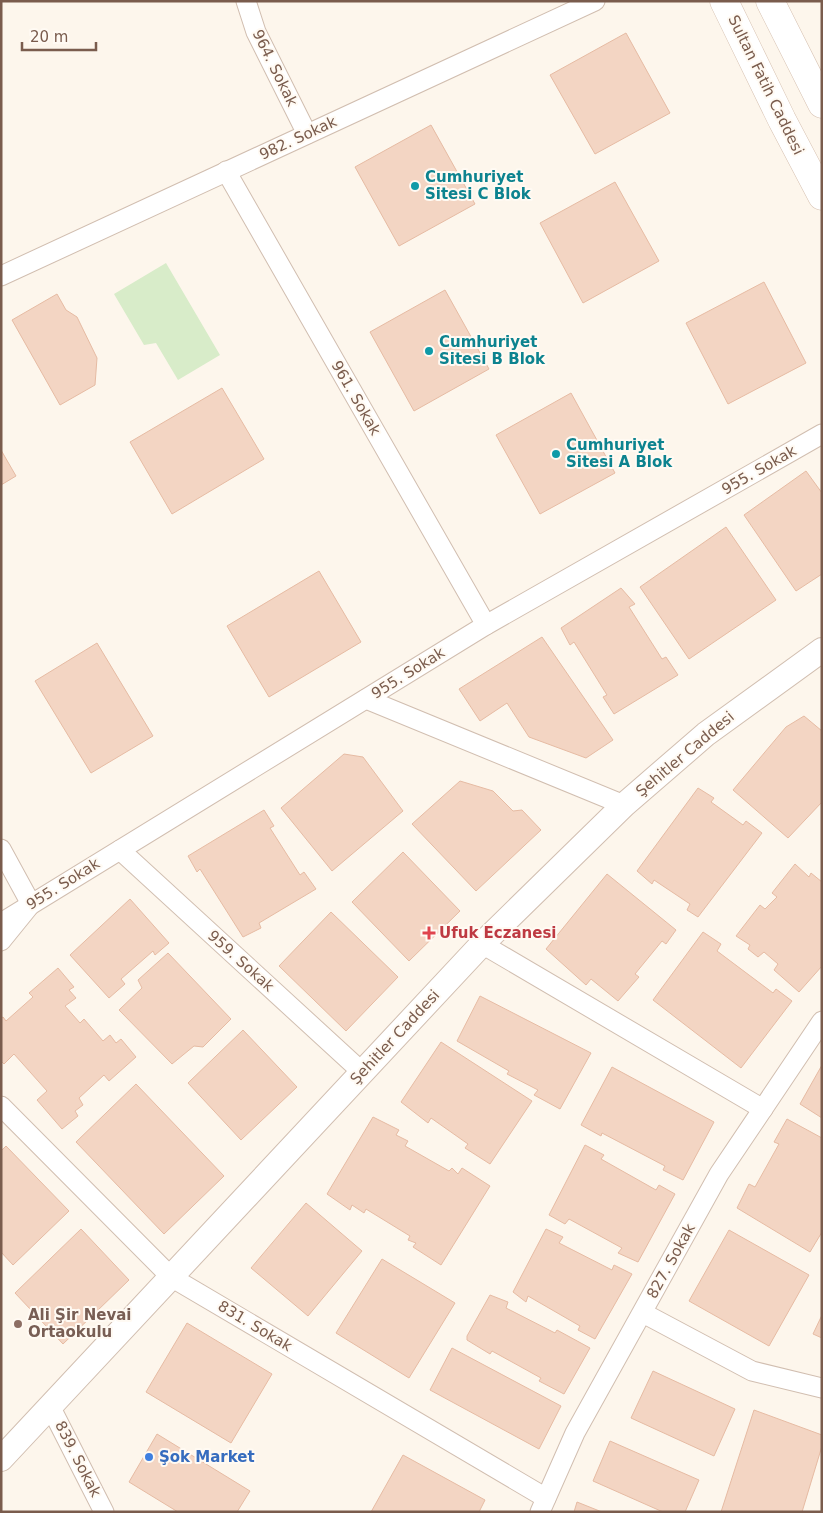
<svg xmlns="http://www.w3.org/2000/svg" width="823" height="1513" viewBox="0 0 823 1513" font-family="'DejaVu Sans',sans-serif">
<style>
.green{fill:#d8ecc9}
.building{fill:#f3d5c3;stroke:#e6bba3}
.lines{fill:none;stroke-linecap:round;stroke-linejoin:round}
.minor-casing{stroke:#d1beb0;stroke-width:21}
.tertiary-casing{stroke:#d1beb0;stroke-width:26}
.secondary-casing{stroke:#d6c0b0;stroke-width:29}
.minor{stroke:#fff;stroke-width:19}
.tertiary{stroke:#fff;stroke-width:24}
.secondary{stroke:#fff;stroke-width:28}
.culture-dot{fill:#0f9aa8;stroke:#fffaf3;stroke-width:2}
.health-dot{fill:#e0444e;stroke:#fffaf3;stroke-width:2}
.education-dot{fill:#8d6e63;stroke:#fffaf3;stroke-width:2}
.shop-dot{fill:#3f7fe0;stroke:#fffaf3;stroke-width:2}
.labels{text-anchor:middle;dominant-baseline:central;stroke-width:4;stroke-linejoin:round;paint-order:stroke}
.street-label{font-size:15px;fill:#7a5c4d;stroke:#fffaf3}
.culture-label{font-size:15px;font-weight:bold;fill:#0d838f;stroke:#fffaf3;text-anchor:start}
.health-label{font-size:15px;font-weight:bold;fill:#be3a42;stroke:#fffaf3;text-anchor:start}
.education-label{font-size:15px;font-weight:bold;fill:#785e54;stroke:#fffaf3;text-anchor:start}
.shop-label{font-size:15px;font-weight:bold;fill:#366cbe;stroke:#fffaf3;text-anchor:start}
</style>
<rect width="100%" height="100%" fill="#fdf6ec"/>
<!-- green -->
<path class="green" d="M166 263 220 355 178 380 156 343 144 345 114 294Z"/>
<!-- building -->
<g class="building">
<path d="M626 33 670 113 595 154 550 75Z"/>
<path d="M431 125 475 204 399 246 355 167Z"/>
<path d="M615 182 659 261 583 303 540 223Z"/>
<path d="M764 282 806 363 728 404 686 323Z"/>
<path d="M445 290 489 369 414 411 370 332Z"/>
<path d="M57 294 66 310 77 317 97 358 95 385 60 405 12 320Z"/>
<path d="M222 388 264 459 172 514 130 442Z"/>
<path d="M571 393 615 473 540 514 496 435Z"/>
<path d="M1 450 16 476 1 485Z"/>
<path d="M806 471 822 493V574L796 591 744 515Z"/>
<path d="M726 527 776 600 689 659 640 587Z"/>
<path d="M319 571 361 642 269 697 227 626Z"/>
<path d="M621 588 635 604 629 607 662 659 666 657 678 675 614 714 603 697 607 695 574 642 570 645 561 628Z"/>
<path d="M542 637 613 740 586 758 529 737 507 703 480 721 459 689Z"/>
<path d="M97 643 153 736 91 773 35 681Z"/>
<path d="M804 716 822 731V802L788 838 733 790 786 727Z"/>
<path d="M344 754 363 757 403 811 332 871 281 808Z"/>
<path d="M460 781 493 791 513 811 522 810 541 830 476 891 412 824Z"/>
<path d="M698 788 714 798 711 802 743 825 746 821 762 833 698 917 687 910 690 904 654 880 652 884 637 871Z"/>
<path d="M264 810 274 826 270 828 300 875 304 872 316 889 259 923 261 928 243 937 200 869 197 872 188 856Z"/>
<path d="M403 852 460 911 409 961 352 902Z"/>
<path d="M795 864 809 877 811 873 822 882V966L799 992 774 970 778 964 764 952 758 957 748 949 750 945 736 936 760 905 765 909 777 897 772 893Z"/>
<path d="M607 874 676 930 666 944 662 941 635 974 639 977 618 1001 591 979 586 985 546 949Z"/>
<path d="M130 899 169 943 155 955 153 951 121 979 125 984 109 998 70 955Z"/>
<path d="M331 912 398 977 346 1031 279 966Z"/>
<path d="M703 932 721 944 717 951 773 993 776 989 792 1001 741 1068 653 1000Z"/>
<path d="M168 953 231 1019 203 1047 194 1046 172 1064 119 1010 142 988 138 980Z"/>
<path d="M58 968 74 987 69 990 76 998 65 1006 80 1023 84 1019 103 1041 110 1035 116 1043 121 1039 136 1057 109 1081 104 1075 79 1098 83 1105 75 1111 78 1116 62 1129 37 1100 47 1091 14 1054 4 1064 1 1061V1018L3 1017 6 1021 33 997 29 993Z"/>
<path d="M480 996 591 1053 560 1109 534 1095 538 1090 507 1074 509 1071 457 1041Z"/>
<path d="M243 1030 297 1087 241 1140 188 1083Z"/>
<path d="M441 1042 532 1101 490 1164 465 1148 468 1144 431 1118 428 1123 401 1102Z"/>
<path d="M822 1065V1118L800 1104Z"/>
<path d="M612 1067 714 1122 683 1180 663 1170 665 1166 602 1133 601 1136 581 1125Z"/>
<path d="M136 1084 224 1176 164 1234 76 1142Z"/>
<path d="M373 1117 399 1130 396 1135 408 1141 405 1146 449 1171 452 1168 458 1174 462 1168 490 1186 441 1265 413 1247 416 1243 408 1240 410 1236 366 1209 364 1213 352 1205 350 1210 327 1194Z"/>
<path d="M787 1119 822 1138V1232L810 1252 737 1208 749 1184 755 1187 779 1144 774 1142Z"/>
<path d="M585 1145 604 1155 601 1159 656 1190 659 1185 675 1194 638 1262 618 1253 622 1248 569 1219 565 1224 549 1215Z"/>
<path d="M6 1146 69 1211 13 1265 1 1252V1151Z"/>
<path d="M306 1203 362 1251 308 1316 251 1268Z"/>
<path d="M81 1229 129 1280 63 1344 15 1293Z"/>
<path d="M546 1229 563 1237 559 1243 612 1270 614 1265 632 1274 595 1339 578 1330 580 1326 528 1296 526 1302 513 1292Z"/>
<path d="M729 1230 809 1275 769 1346 689 1301Z"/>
<path d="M382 1259 455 1303 409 1378 336 1333Z"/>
<path d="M490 1295 508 1302 506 1308 555 1333 557 1330 590 1348 564 1394 539 1381 541 1378 492 1351 490 1354 467 1340V1336Z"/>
<path d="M822 1315V1338L813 1334Z"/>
<path d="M187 1323 272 1374 231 1443 146 1392Z"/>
<path d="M452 1348 561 1406 539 1449 430 1390Z"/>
<path d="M653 1371 735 1409 714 1456 631 1418Z"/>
<path d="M754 1410 822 1435V1446L802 1512H721Z"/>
<path d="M157 1434 250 1491 237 1512H178L129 1482Z"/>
<path d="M610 1441 699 1480 685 1512H663L593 1481Z"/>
<path d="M403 1455 485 1500 479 1512H371Z"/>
<path d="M577 1502 602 1512H574Z"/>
</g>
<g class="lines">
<defs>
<g id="minor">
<path d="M246 1 256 32 307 134"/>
<path d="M226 171 486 625"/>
<path d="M1 276 595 1"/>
<path d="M366 699 624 805"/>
<path d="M1 849 31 904 1 941"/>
<path d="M120 850 362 1072"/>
<path d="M1 923 486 625 822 434"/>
<path d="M482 944 763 1109"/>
<path d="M1 1106 171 1277 546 1498"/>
<path d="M643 1313 752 1371 822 1388"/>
<path d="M50 1406 104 1512"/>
<path d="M540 1512 575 1433 719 1174 822 1021"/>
</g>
<path id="tertiary" d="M1 1459 482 944 624 805 706 734 822 650"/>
<g id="secondary">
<path d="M724 1 782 120 822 196"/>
<path d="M770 1 822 104"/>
</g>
</defs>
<!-- minor casing -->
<use href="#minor" class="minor-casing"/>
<!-- tertiary casing -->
<use href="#tertiary" class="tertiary-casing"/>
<!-- secondary casing -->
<use href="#secondary" class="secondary-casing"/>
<!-- minor -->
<use href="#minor" class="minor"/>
<!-- tertiary -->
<use href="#tertiary" class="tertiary"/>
<!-- secondary -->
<use href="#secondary" class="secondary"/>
</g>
<!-- markers -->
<g class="culture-dot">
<circle cx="415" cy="186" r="5"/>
<circle cx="429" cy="351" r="5"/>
<circle cx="556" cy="454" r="5"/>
</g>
<path class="health-dot" d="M426.5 925.5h5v5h5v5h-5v5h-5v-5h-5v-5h5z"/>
<circle class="education-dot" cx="18" cy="1324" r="5"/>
<circle class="shop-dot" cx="149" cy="1457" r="5"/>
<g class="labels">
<!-- street labels -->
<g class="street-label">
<text transform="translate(275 68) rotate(64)">964. Sokak</text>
<text transform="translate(766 85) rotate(64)">Sultan Fatih Caddesi</text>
<text transform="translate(298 138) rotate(-25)">982. Sokak</text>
<text transform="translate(356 398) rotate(60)">961. Sokak</text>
<text transform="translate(759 470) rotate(-30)">955. Sokak</text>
<text transform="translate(408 673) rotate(-32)">955. Sokak</text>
<text transform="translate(685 754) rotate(-40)">Şehitler Caddesi</text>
<text transform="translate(63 884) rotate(-32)">955. Sokak</text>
<text transform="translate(241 961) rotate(42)">959. Sokak</text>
<text transform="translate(395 1037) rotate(-47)">Şehitler Caddesi</text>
<text transform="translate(671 1261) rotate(-61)">827. Sokak</text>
<text transform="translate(255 1326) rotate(31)">831. Sokak</text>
<text transform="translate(78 1459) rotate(63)">839. Sokak</text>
</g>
<!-- culture labels -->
<g class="culture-label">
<text x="425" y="177">Cumhuriyet<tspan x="425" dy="17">Sitesi C Blok</tspan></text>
<text x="439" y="342">Cumhuriyet<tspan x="439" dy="17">Sitesi B Blok</tspan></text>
<text x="566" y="445">Cumhuriyet<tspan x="566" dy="17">Sitesi A Blok</tspan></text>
</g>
<!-- health labels -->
<g class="health-label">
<text x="439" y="933">Ufuk Eczanesi</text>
</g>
<!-- education labels -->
<g class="education-label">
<text x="28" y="1315">Ali Şir Nevai<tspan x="28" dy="17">Ortaokulu</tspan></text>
</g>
<!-- shop labels -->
<g class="shop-label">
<text x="159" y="1457">Şok Market</text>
</g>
</g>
<!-- border -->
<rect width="823" height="1513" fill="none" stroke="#7a5c4d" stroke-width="5"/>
<!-- scale -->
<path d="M22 42v8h74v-8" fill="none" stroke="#7a5c4d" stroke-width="2.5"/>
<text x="30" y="42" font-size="15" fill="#7a5c4d" stroke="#fffaf3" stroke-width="4" paint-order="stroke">20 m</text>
</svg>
